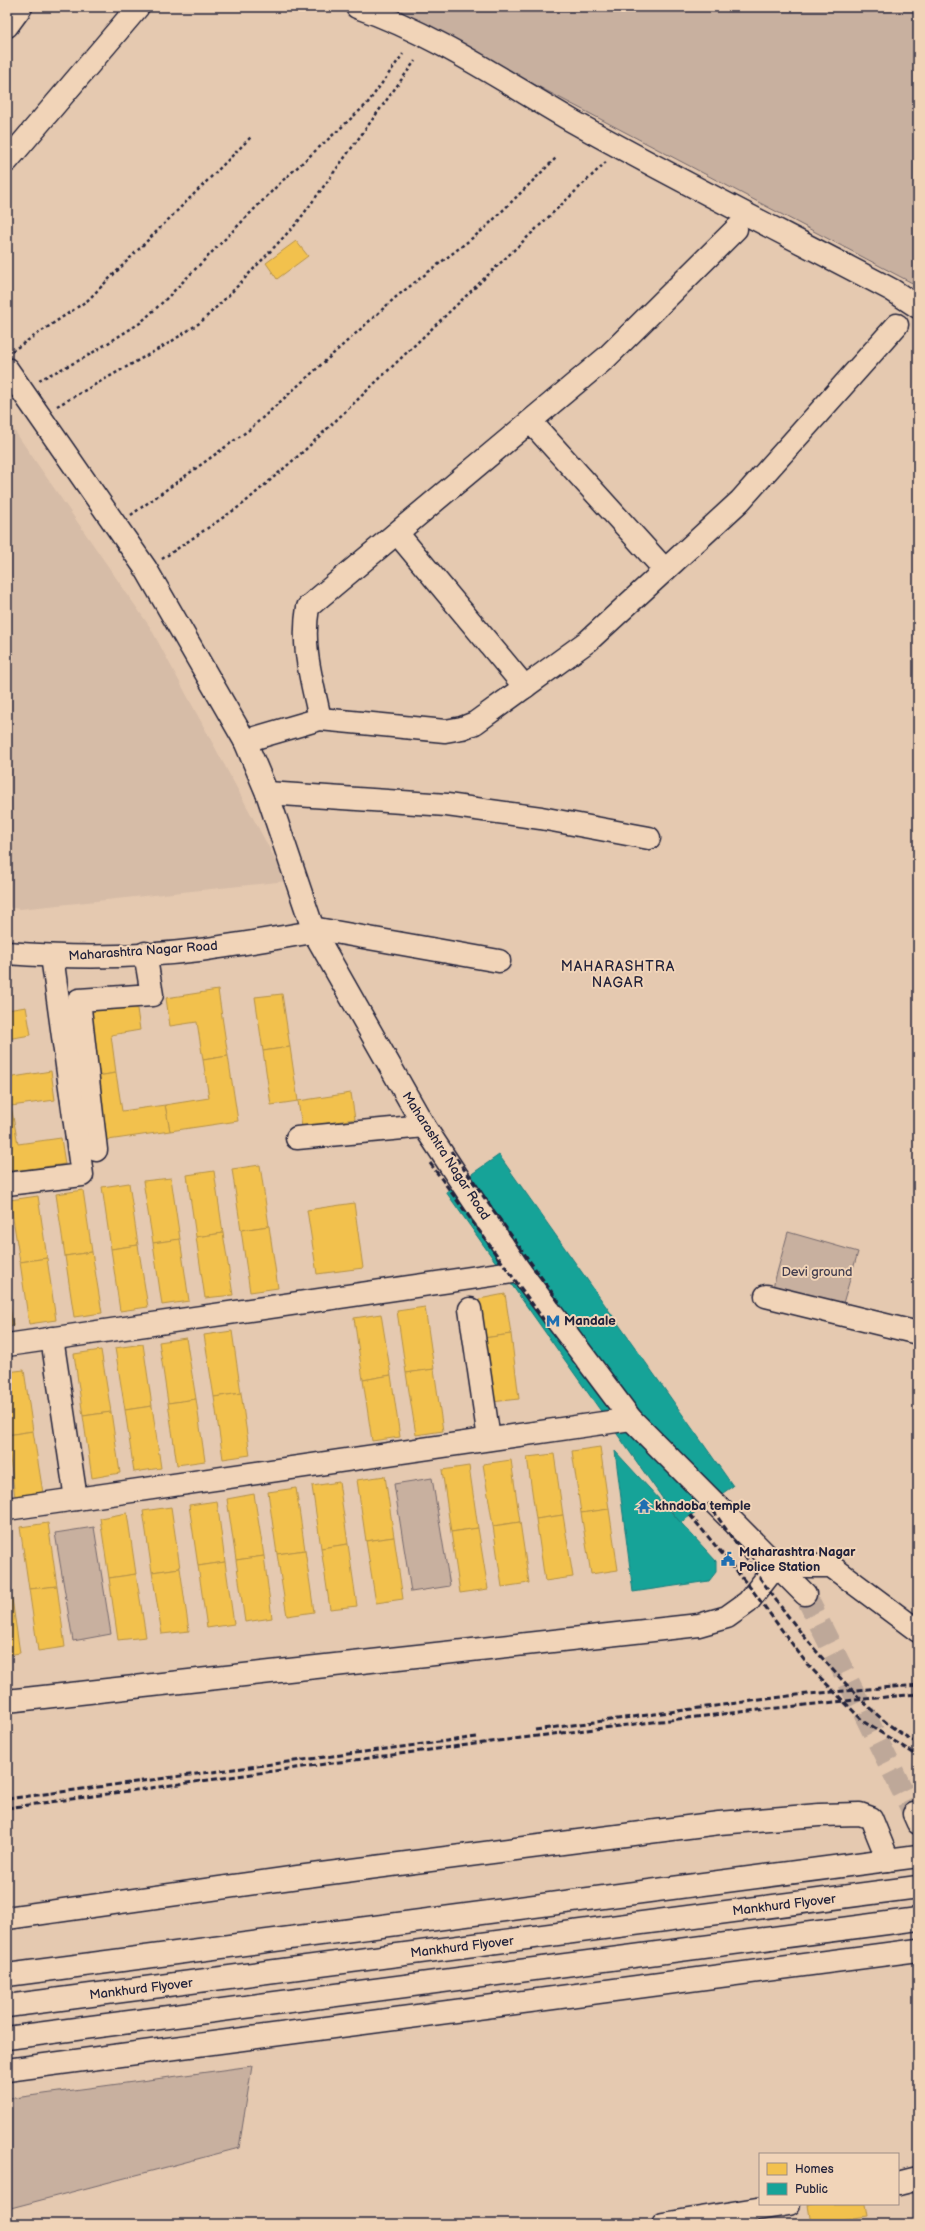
<svg xmlns="http://www.w3.org/2000/svg" width="925" height="2231" viewBox="0 0 925 2231" font-family="'Balsamiq Sans',sans-serif">
<style>
.built{fill:#d6bca7}
.green{fill:#c8b09f;stroke:#75696d}
.homes{fill:#f2c14e;stroke:#b49148}
.public{fill:#17a398;stroke:#1a7c7c}
.lines{fill:none;stroke-linecap:round;stroke-linejoin:round}
.minor-tunnel{stroke:#bea899;stroke-width:22;stroke-dasharray:22 11;stroke-linecap:butt}
.minor-casing{stroke:#22223b;stroke-width:25}
.highway-casing{stroke:#22223b;stroke-width:25}
.path{stroke:#22223b;stroke-width:2.5;stroke-dasharray:3 3;stroke-linecap:butt}
.minor{stroke:#f1d4b8;stroke-width:22}
.highway{stroke:#f1d4b8;stroke-width:22}
.rail{stroke:#22223b;stroke-width:3;stroke-dasharray:6 3;stroke-linecap:butt}
.labels{text-anchor:middle;dominant-baseline:central;stroke-width:4;stroke-linejoin:round;paint-order:stroke}
.street-label{font-size:13px;fill:#22223b;stroke:#f1d4b8}
.park-label{font-size:13px;fill:#433e4f;stroke:#f1d4b8}
.poi-label{font-size:13px;font-weight:bold;fill:#22223b;stroke:#f1d4b8;text-anchor:start}
.neighbourhood-label{font-size:14px;letter-spacing:1px;fill:#22223b;stroke:#f1d4b8}
</style>
<rect width="100%" height="100%" fill="#e5c9b0"/>
<filter id="ink" filterUnits="userSpaceOnUse"><feTurbulence type="fractalNoise" baseFrequency=".025" numOctaves="2"/><feDisplacementMap in="SourceGraphic" scale="8" xChannelSelector="R" yChannelSelector="G"/><feConvolveMatrix kernelMatrix="1 2 1 2 8 2 1 2 1" color-interpolation-filters="sRGB"/></filter>
<g filter="url(#ink)">
<!-- built -->
<path class="built" d="M7 420 150 627 287 881 20 909 7 907Z"/>
<!-- green -->
<g class="green">
<path d="M387 7H918V286Z"/>
<path d="M788 1232 858 1252 841 1310 772 1291Z"/>
<path d="M432 1478 450 1586 411 1592 394 1484Z"/>
<path d="M94 1527 111 1634 73 1641 55 1533Z"/>
<path d="M252 2066 239 2148 7 2209V2099Z"/>
</g>
<!-- homes -->
<g class="homes">
<path d="M296 241 308 256 277 279 266 263Z"/>
<path d="M218 990 228 1056 203 1060 197 1022 170 1026 166 998Z"/>
<path d="M282 994 290 1047 263 1051 255 997Z"/>
<path d="M136 1002 140 1030 111 1035 116 1073 91 1077 82 1010Z"/>
<path d="M26 1007 31 1035 7 1039V1010Z"/>
<path d="M290 1047 298 1101 271 1105 263 1051Z"/>
<path d="M228 1056 238 1121 170 1131 165 1105 209 1098 203 1060Z"/>
<path d="M51 1071 55 1100 11 1106 7 1078Z"/>
<path d="M116 1073 122 1111 165 1105 170 1131 101 1141 91 1077Z"/>
<path d="M351 1093 355 1119 302 1127 298 1101Z"/>
<path d="M11 1106 18 1144 61 1138 65 1164 7 1172V1107Z"/>
<path d="M260 1165 269 1226 241 1230 232 1169Z"/>
<path d="M214 1171 223 1233 196 1237 187 1175Z"/>
<path d="M171 1178 180 1239 153 1243 143 1181Z"/>
<path d="M129 1183 138 1245 111 1249 102 1187Z"/>
<path d="M83 1190 92 1252 65 1256 56 1194Z"/>
<path d="M38 1196 47 1258 20 1262 10 1200Z"/>
<path d="M354 1203 363 1268 317 1274 307 1210Z"/>
<path d="M269 1226 278 1288 250 1292 241 1230Z"/>
<path d="M223 1233 233 1295 205 1298 196 1237Z"/>
<path d="M180 1239 189 1301 162 1305 153 1243Z"/>
<path d="M138 1245 148 1307 120 1311 111 1249Z"/>
<path d="M92 1252 102 1313 74 1317 65 1256Z"/>
<path d="M47 1258 56 1320 29 1324 20 1262Z"/>
<path d="M7 1287 13 1326 7 1327Z"/>
<path d="M505 1294 511 1334 484 1338 479 1299Z"/>
<path d="M425 1307 434 1369 406 1373 397 1311Z"/>
<path d="M381 1314 391 1375 363 1380 354 1318Z"/>
<path d="M232 1331 241 1393 214 1397 204 1335Z"/>
<path d="M511 1334 519 1399 491 1402 484 1338Z"/>
<path d="M186 1338 196 1399 168 1403 159 1342Z"/>
<path d="M143 1344 152 1406 125 1410 115 1348Z"/>
<path d="M101 1350 111 1412 83 1416 74 1354Z"/>
<path d="M434 1369 443 1431 416 1435 406 1373Z"/>
<path d="M24 1370 33 1431 7 1435V1372Z"/>
<path d="M391 1375 400 1437 372 1441 363 1380Z"/>
<path d="M241 1393 250 1455 223 1459 214 1397Z"/>
<path d="M196 1399 205 1461 177 1465 168 1403Z"/>
<path d="M152 1406 161 1468 134 1472 125 1410Z"/>
<path d="M111 1412 120 1473 92 1478 83 1416Z"/>
<path d="M33 1431 43 1493 15 1497 7 1435Z"/>
<path d="M600 1447 609 1509 581 1513 572 1451Z"/>
<path d="M554 1454 563 1515 536 1519 527 1457Z"/>
<path d="M511 1460 520 1522 493 1526 483 1464Z"/>
<path d="M469 1466 478 1528 451 1532 442 1470Z"/>
<path d="M385 1476 394 1537 366 1541 357 1480Z"/>
<path d="M339 1482 348 1544 321 1548 312 1486Z"/>
<path d="M296 1488 305 1550 277 1554 268 1492Z"/>
<path d="M254 1494 264 1556 236 1560 227 1499Z"/>
<path d="M217 1501 225 1562 198 1566 189 1505Z"/>
<path d="M171 1507 180 1568 152 1572 143 1511Z"/>
<path d="M609 1509 618 1570 591 1574 581 1513Z"/>
<path d="M127 1513 136 1574 109 1578 100 1518Z"/>
<path d="M563 1515 573 1577 545 1581 536 1519Z"/>
<path d="M520 1522 529 1583 502 1587 493 1526Z"/>
<path d="M48 1523 57 1586 29 1589 20 1527Z"/>
<path d="M478 1528 488 1589 460 1593 451 1532Z"/>
<path d="M394 1537 403 1599 376 1603 366 1541Z"/>
<path d="M348 1544 357 1606 330 1609 321 1548Z"/>
<path d="M305 1550 314 1612 287 1616 277 1554Z"/>
<path d="M264 1556 272 1618 245 1622 236 1560Z"/>
<path d="M225 1562 234 1624 207 1628 198 1566Z"/>
<path d="M7 1565 11 1592H7Z"/>
<path d="M180 1568 189 1631 162 1634 152 1572Z"/>
<path d="M136 1574 146 1637 118 1640 109 1578Z"/>
<path d="M57 1586 65 1647 38 1651 29 1589Z"/>
<path d="M7 1592H11L20 1653 7 1655Z"/>
<path d="M817 2204H866L868 2216 811 2224 808 2205Z"/>
</g>
<!-- public -->
<g class="public">
<path d="M499 1155 733 1486 680 1523 446 1192Z"/>
<path d="M615 1451 716 1561V1572L709 1581 633 1592Z"/>
</g>
<g class="lines">
<!-- minor-tunnel -->
<path class="minor-tunnel" d="M805 1594 914 1814"/>
<defs>
<g id="minor">
<path d="M357 7C435 34 503 81 574 122 679 181 786 234 892 290L918 307"/>
<path d="M7 26 21 7"/>
<path d="M7 161 138 7"/>
<path d="M7 369 146 569 245 741 267 793 314 932 424 1126 520 1271 631 1419 805 1594"/>
<path d="M531 422 665 570"/>
<path d="M397 533 525 687"/>
<path d="M320 719C312 680 301 648 308 607L607 357 736 229"/>
<path d="M245 741 320 719 445 731 462 728 475 723 588 641 740 501 897 325"/>
<path d="M267 793 447 805 541 818 649 838"/>
<path d="M312 928 499 961"/>
<path d="M7 953C71 958 135 958 199 950 237 945 275 938 314 932"/>
<path d="M297 1138 424 1126"/>
<path d="M96 1150 79 1000 152 995 145 953"/>
<path d="M7 1184 82 1175 52 956"/>
<path d="M766 1296 918 1333"/>
<path d="M470 1309 489 1439"/>
<path d="M52 1338 76 1499"/>
<path d="M7 1345 520 1271"/>
<path d="M7 1509 631 1419"/>
<path d="M7 1701 699 1625 727 1617 748 1602 776 1566H831L918 1631"/>
<path d="M914 1814 918 1823"/>
<path d="M7 1918 298 1877 719 1823 819 1815 860 1814 871 1818 888 1860"/>
<path d="M898 2183 918 2178"/>
<path d="M663 2224 789 2204"/>
</g>
<g id="highway">
<path d="M7 1975 918 1856"/>
<path d="M7 2006 918 1887"/>
<path d="M7 2038 918 1919"/>
<path d="M7 2070 918 1950"/>
</g>
</defs>
<!-- minor casing -->
<use href="#minor" class="minor-casing"/>
<!-- highway casing -->
<use href="#highway" class="highway-casing"/>
<!-- path -->
<g class="path">
<path d="M12 351 88 300 251 137"/>
<path d="M39 380 84 358 140 323 164 301 280 183 367 104 403 54"/>
<path d="M57 406 169 343 201 322 229 295 297 223 415 61"/>
<path d="M131 515 249 430 396 297 484 229 557 157"/>
<path d="M162 559 243 504 305 450 606 162"/>
</g>
<!-- minor -->
<use href="#minor" class="minor"/>
<!-- highway -->
<use href="#highway" class="highway"/>
<!-- rail -->
<g class="rail">
<path d="M451 1151 561 1305"/>
<path d="M430 1163 544 1320"/>
<path d="M708 1503C753 1568 796 1634 852 1690 871 1710 893 1731 918 1743"/>
<path d="M690 1515 753 1591 807 1664 864 1722 918 1756"/>
<path d="M535 1730 797 1695 918 1685"/>
<path d="M7 1799 477 1737"/>
<path d="M7 1808C310 1766 613 1722 918 1694"/>
</g>
</g>
</g>
<!-- icons -->
<defs>
<symbol id="metro-bare" viewBox="-9 -9 18 18"><path d="M-5.5 5V-5H-3L0 0L3-5H5.5V5H3V-.5L0 4L-3-.5V5Z" fill="#1f6fb2" stroke="#f1d4b8" stroke-width="2.5" paint-order="stroke"/></symbol>
<symbol id="temple-bare" viewBox="-9 -9 18 18"><path d="M0-6L5-2H3V0L6.5 2.5H4V6H1.5V3h-3V6H-4V2.5H-6.5L-3 0V-2H-5Z" fill="#1f6fb2" stroke="#f1d4b8" stroke-width="2.5" paint-order="stroke"/></symbol>
<symbol id="civic-bare" viewBox="-9 -9 18 18"><path d="M-.6-6.5H3V-4.5H.6V-3L4-1V1h2V6H-6V1h2V-1L-.6-3ZM-1.2 2.5V6h2.4V2.5Z" fill="#1f6fb2" stroke="#f1d4b8" stroke-width="2.5" paint-order="stroke"/></symbol>
</defs>
<g fill-rule="evenodd">
<use href="#metro-bare" x="543" y="1311" width="20" height="20"/>
<use href="#temple-bare" x="634" y="1496" width="20" height="20"/>
<use href="#civic-bare" x="718" y="1549" width="20" height="20"/>
</g>
<g class="labels">
<!-- street labels -->
<g class="street-label">
<text transform="translate(143 951) rotate(-4)">Maharashtra Nagar Road</text>
<text transform="translate(446 1156) rotate(57)">Maharashtra Nagar Road</text>
<text transform="translate(784 1905) rotate(-7)">Mankhurd Flyover</text>
<text transform="translate(462 1947) rotate(-7)">Mankhurd Flyover</text>
<text transform="translate(141 1989) rotate(-7)">Mankhurd Flyover</text>
</g>
<!-- park labels -->
<g class="park-label">
<text x="817" y="1272">Devi ground</text>
</g>
<!-- poi labels -->
<g class="poi-label">
<text x="564" y="1321">Mandale</text>
<text x="655" y="1506">khndoba temple</text>
<text x="739" y="1552">Maharashtra Nagar<tspan x="739" dy="15">Police Station</tspan></text>
</g>
<!-- neighbourhood labels -->
<g class="neighbourhood-label">
<text x="618" y="966">MAHARASHTRA<tspan x="618" dy="16">NAGAR</tspan></text>
</g>
</g>
<!-- margin -->
<rect width="925" height="2231" fill="none" stroke="#f1d4b8" stroke-width="24"/>
<rect x="12" y="12" width="901" height="2207" fill="none" stroke="#22223b" stroke-width="1.5" filter="url(#ink)"/>
<!-- legend -->
<rect x="759" y="2153" width="140" height="52" fill="#f1d4b8" stroke="#9e8d86"/>
<rect x="767" y="2163" width="20" height="12" fill="#f2c14e" stroke="#9e8d86"/>
<text x="795" y="2173" font-size="12" fill="#22223b">Homes</text>
<rect x="767" y="2183" width="20" height="12" fill="#17a398" stroke="#9e8d86"/>
<text x="795" y="2193" font-size="12" fill="#22223b">Public</text>
</svg>
